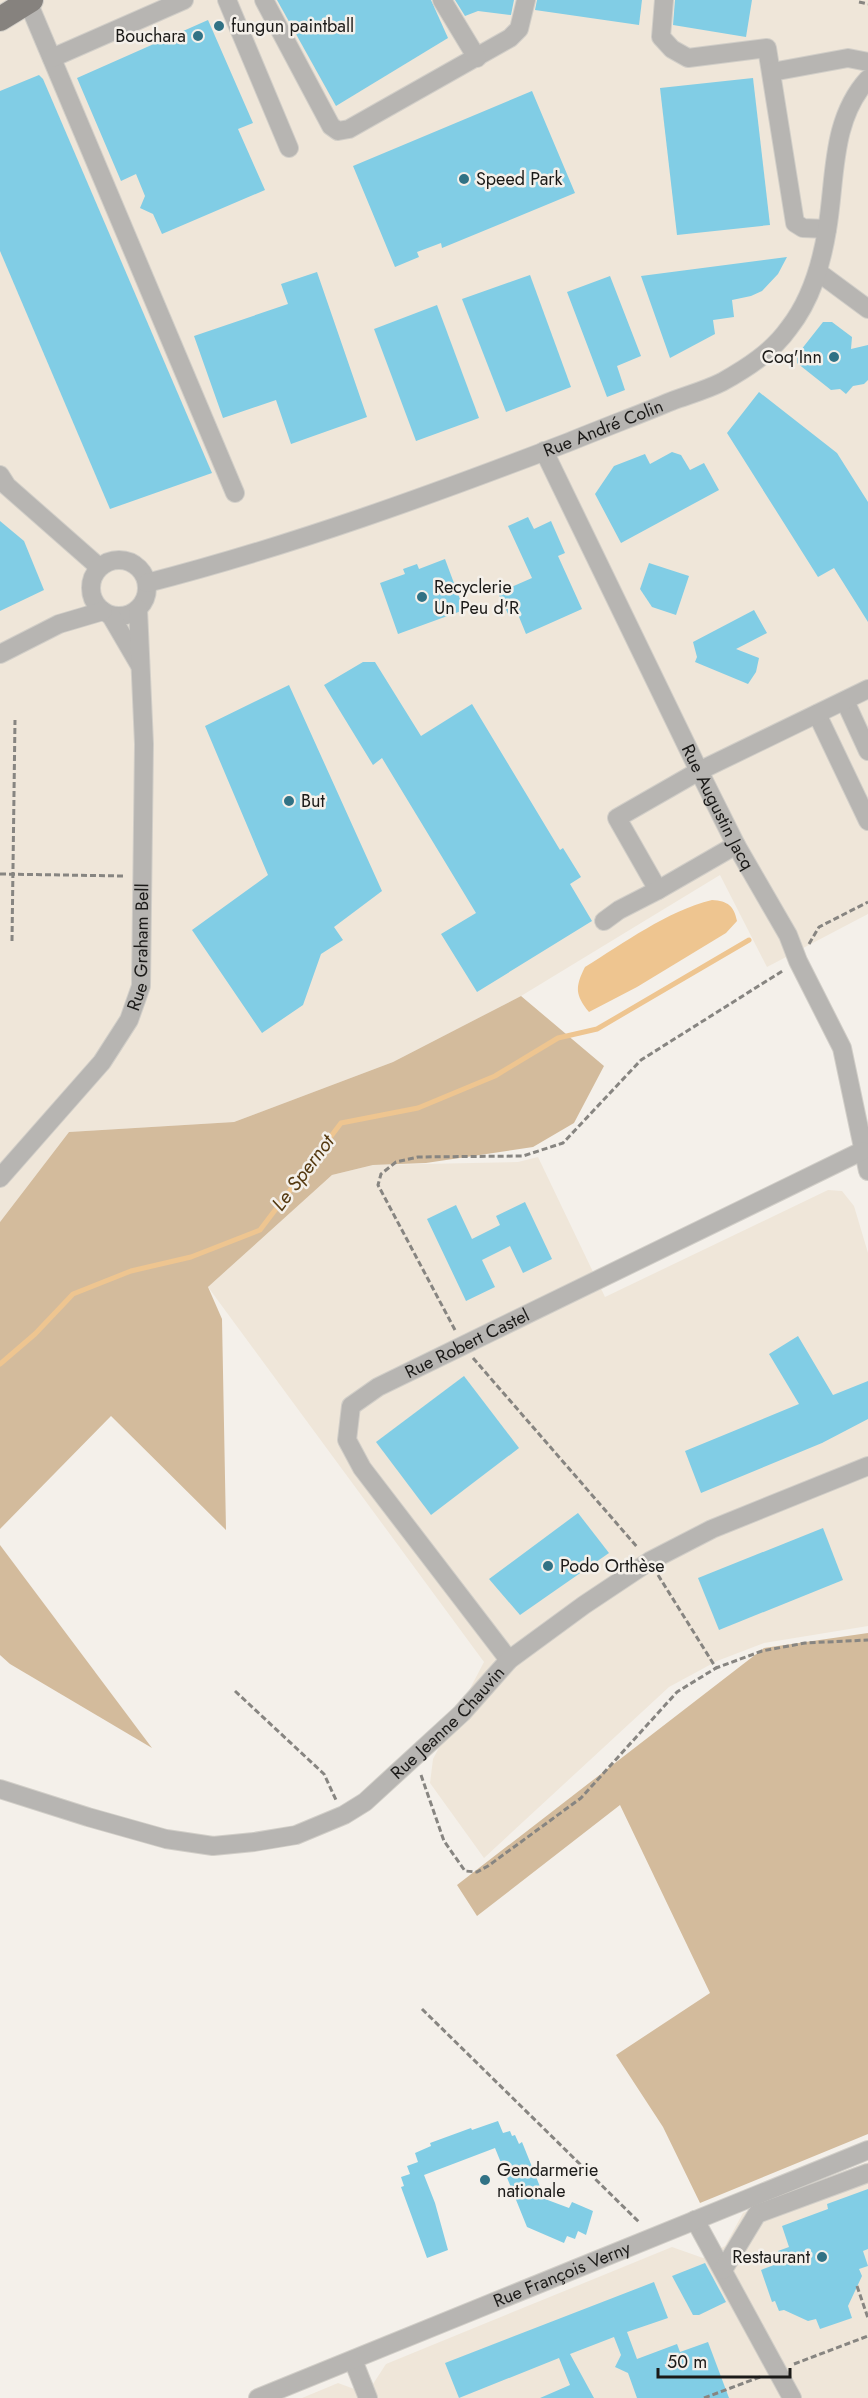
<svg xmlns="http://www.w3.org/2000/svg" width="868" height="2398" viewBox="0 0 868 2398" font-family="Jost,sans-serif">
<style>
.built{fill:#efe6d9}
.green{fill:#d3bb9c}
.water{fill:#eec590}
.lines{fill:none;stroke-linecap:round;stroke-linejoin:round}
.stream{stroke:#eec590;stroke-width:5}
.building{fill:#81cde5}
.minor-casing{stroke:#d1cec8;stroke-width:20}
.major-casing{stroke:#d1cec8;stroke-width:26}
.path{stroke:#878581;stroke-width:3;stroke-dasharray:6 3;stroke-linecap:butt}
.minor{stroke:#b7b5b2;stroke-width:18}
.major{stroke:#86827e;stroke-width:24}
.poi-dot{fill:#317285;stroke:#f4f0ea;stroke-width:2}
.labels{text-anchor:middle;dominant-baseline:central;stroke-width:5;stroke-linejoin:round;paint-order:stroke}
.poi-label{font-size:18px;fill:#1b1a18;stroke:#f4f0ea;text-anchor:start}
.street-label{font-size:18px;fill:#1b1a18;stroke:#f4f0ea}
.water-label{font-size:20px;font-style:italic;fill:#553910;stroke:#f4f0ea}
</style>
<rect width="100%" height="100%" fill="#f4f0ea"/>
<!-- built -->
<g class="built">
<path d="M0 0H868V914L767 967 720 875 521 996 393 1062 234 1122 69 1132 0 1222Z"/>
<path d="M538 1157 605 1297 828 1190 842 1191 854 1206 868 1253V1626L764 1643 717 1661 669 1687 484 1858 430 1783 433 1759 484 1662 208 1287 332 1175 373 1165 518 1162Z"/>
<path d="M868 2162V2398H302L338 2383 357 2390 373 2384 386 2364 672 2247 703 2258 725 2246 743 2213 782 2195Z"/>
</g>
<!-- green -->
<g class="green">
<path d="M521 996 604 1066 574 1123 533 1147 426 1163 373 1165 332 1175 208 1287 222 1319 226 1530 111 1416 0 1529V1222L69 1132 234 1122 393 1062Z"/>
<path d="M0 1545 152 1748 10 1664 0 1655Z"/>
<path d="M868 1633V2134L700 2203 663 2127 616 2055 710 1993 620 1805 477 1916 457 1885 764 1648Z"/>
</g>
<!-- water -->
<path class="water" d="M712 900C728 901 734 906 737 921L726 933 637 987 589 1012C575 995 575 987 585 967 624 943 667 911 712 900Z"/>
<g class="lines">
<!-- stream -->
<path class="stream" d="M0 1364 35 1334 73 1294 131 1271 191 1257 260 1230 341 1123 418 1108 495 1076 558 1038 597 1029 749 940"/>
</g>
<!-- building -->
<g class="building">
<path d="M277 0H431L448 38 336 106Z"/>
<path d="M455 0H514L511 15 478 11 465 16Z"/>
<path d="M537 0H642L639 25 535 10Z"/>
<path d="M675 0H752L746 37 673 25Z"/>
<path d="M208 20 253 123 238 129 265 190 162 234 153 214 140 208 145 196 136 174 121 181 77 78Z"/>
<path d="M39 75 43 79 212 473 110 509 0 251V91Z"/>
<path d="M753 78 770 225 677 235 660 88Z"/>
<path d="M532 91 575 193 442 248 441 243 417 252 419 257 395 267 353 166Z"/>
<path d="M787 257 778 274 762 291 751 296 732 300 734 317 713 320 715 334 670 358 641 276Z"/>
<path d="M317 272 367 417 291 444 276 400 223 418 194 336 288 304 281 284Z"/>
<path d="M530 275 571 387 506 412 462 299Z"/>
<path d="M610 276 641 356 617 366 625 390 607 397 567 292Z"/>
<path d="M437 305 479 418 416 441 374 329Z"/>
<path d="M823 322H832L852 337 851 349 868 345V380L864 384 853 386 846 394 840 389 831 390 797 363V355Z"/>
<path d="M759 392 837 453 868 502V622L834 568 818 577 727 433Z"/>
<path d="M672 452 681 455 690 470 704 463 719 490 621 543 595 494 614 466 645 454 650 464Z"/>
<path d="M528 517 534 529 551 521 565 553 558 556 582 609 526 634 517 612 509 616 498 593 532 578 508 526Z"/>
<path d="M0 521 24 541 44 590 0 611Z"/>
<path d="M445 559 464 610 398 634 380 583 405 574 403 569 417 564 419 569Z"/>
<path d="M649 563 689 576 676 615 652 607 640 589Z"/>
<path d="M754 610 767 633 736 649 759 658 756 672 748 684 695 662 697 657 693 642Z"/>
<path d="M363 662H375L421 736 472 704 560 850 563 848 581 877 570 884 592 921 477 992 441 934 476 913 382 758 373 765 324 685Z"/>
<path d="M289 685 382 891 334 927 343 940 321 954 303 1005 262 1033 192 930 268 875 205 726Z"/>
<path d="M525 1202 552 1259 523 1273 510 1246 482 1260 495 1287 466 1301 427 1219 456 1205 472 1239 500 1225 496 1216Z"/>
<path d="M798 1336 833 1395 868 1381V1419L822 1443 701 1493 685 1451 799 1404 769 1354Z"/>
<path d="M464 1376 519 1448 431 1515 376 1442Z"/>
<path d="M578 1513 609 1553 520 1615 489 1579Z"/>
<path d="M823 1528 843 1580 719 1630 698 1578Z"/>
<path d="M498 2121 503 2133 510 2131 512 2136 515 2135 519 2144 522 2142 545 2199 569 2208 572 2202 593 2211 586 2235 578 2231 575 2239 567 2236 564 2243 527 2227 495 2148 424 2175 435 2203 448 2250 427 2258 401 2187 404 2186 401 2177 410 2174 407 2166 418 2162 415 2153 431 2146 430 2143 471 2128 472 2130Z"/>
<path d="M868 2189V2249L863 2251 868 2266 859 2269 862 2276 848 2306 852 2318 820 2329 816 2319 808 2321 784 2310 779 2311 775 2301 772 2302 761 2270 782 2262 778 2251 789 2247 782 2226 828 2209 827 2204Z"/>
<path d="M705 2263 726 2302 699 2315H693L672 2276Z"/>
<path d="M654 2282 668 2318 627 2332 637 2359 677 2344 680 2352 708 2342 729 2398H637L628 2373 615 2367 621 2355 614 2337 570 2354 594 2398H540L570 2385 559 2358 459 2398 445 2363Z"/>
</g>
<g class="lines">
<defs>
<g id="minor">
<path d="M227 0 289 148"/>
<path d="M264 0 331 126 338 131 349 129 510 38 519 29 526 0"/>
<path d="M442 0 477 58"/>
<path d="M664 0 661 37 672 49 688 58 767 48 795 223 803 228 827 229"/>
<path d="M28 2 235 493"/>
<path d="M52 58 184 0"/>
<path d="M772 72 848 58 868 62"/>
<path d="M818 272 868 309"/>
<path id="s1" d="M544 451 699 771 736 845 788 935 798 961 842 1048 868 1171"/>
<path d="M0 475 7 486 99 567"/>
<circle cx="119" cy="588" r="28"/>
<path id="s2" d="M147 583C291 546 431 495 569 442 603 428 638 415 672 401 688 395 706 390 722 382 747 368 772 352 789 328 811 300 821 266 827 230 836 179 830 121 868 79"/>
<path d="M111 616 139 664"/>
<path d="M0 654 59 624 103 611"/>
<path d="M845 701 868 751"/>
<path d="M817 714 868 821"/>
<path d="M658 890 617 818 699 771 868 689"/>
<path d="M604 921 619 910 658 890 736 845"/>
<path id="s3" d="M0 1178 102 1062 129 1020 141 986 144 744 138 609"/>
<path id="s4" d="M509 1660 362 1468 347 1440 351 1406 378 1387 862 1151"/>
<path id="s5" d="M0 1789 88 1817 166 1839 213 1846 254 1842 296 1835 344 1815 365 1802 462 1713 509 1660 584 1605 650 1561 712 1529 868 1466"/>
<path d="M695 2220 792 2398"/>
<path d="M723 2270 757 2214 868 2173"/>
<path d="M353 2360 368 2398"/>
<path id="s6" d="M258 2398 868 2150"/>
</g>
<path id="major" d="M0 19 31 0"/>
</defs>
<!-- minor casing -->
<use href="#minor" class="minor-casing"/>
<!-- major casing -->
<use href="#major" class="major-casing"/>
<!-- path -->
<g class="path">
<path d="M859 2 868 4"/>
<path d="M0 874 124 876"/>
<path d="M12 941 15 720"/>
<path d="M809 944 819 927 868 902"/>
<path d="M455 1330 378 1185 381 1174 396 1162 418 1157 523 1156 563 1143 641 1060 784 970"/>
<path d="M473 1358 638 1548"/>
<path d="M658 1575 716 1668 762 1651 805 1643 868 1640"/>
<path d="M235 1691 324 1774 336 1800"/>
<path d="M421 1775 444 1841 465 1871 477 1872 488 1866 581 1798 677 1692 716 1668"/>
<path d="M422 2009 640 2223"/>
<path d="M857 2286 868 2318"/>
<path d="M794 2364 868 2336"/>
<path d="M704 2398 760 2377"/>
</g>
<!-- minor -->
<use href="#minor" class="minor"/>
<!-- major -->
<use href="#major" class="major"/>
</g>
<!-- markers -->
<g class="poi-dot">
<circle cx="219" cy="26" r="6"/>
<circle cx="198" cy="36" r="6"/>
<circle cx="464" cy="179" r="6"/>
<circle cx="834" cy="357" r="6"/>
<circle cx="422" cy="597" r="6"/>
<circle cx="289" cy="801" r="6"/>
<circle cx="548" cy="1566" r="6"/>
<circle cx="485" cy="2180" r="6"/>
<circle cx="822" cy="2257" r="6"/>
</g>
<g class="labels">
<!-- poi labels -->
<g class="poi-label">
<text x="231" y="26">fungun paintball</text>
<text x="186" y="36" text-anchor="end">Bouchara</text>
<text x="476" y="179">Speed Park</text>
<text x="822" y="357" text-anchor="end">Coq'Inn</text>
<text x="434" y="587">Recyclerie<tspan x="434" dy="21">Un Peu d'R</tspan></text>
<text x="301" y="801">But</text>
<text x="560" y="1566">Podo Orthèse</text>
<text x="497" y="2170">Gendarmerie<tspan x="497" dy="21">nationale</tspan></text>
<text x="810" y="2257" text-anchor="end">Restaurant</text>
</g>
<!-- street labels -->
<g class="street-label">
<text stroke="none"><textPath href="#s2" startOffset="482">Rue André Colin</textPath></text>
<text stroke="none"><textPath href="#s1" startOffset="396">Rue Augustin Jacq</textPath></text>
<text stroke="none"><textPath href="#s3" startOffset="279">Rue Graham Bell</textPath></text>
<text stroke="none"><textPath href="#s4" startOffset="440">Rue Robert Castel</textPath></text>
<text stroke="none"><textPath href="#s5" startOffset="496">Rue Jeanne Chauvin</textPath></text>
<text stroke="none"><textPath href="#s6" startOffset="328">Rue François Verny</textPath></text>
</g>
<!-- water labels -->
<g class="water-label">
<text transform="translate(303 1173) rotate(-53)">Le Spernot</text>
</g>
</g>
<!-- scale -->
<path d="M658 2368v9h132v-9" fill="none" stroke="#1b1a18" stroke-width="3"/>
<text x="667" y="2368" font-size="18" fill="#1b1a18" stroke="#f4f0ea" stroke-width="4.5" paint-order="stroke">50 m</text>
</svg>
